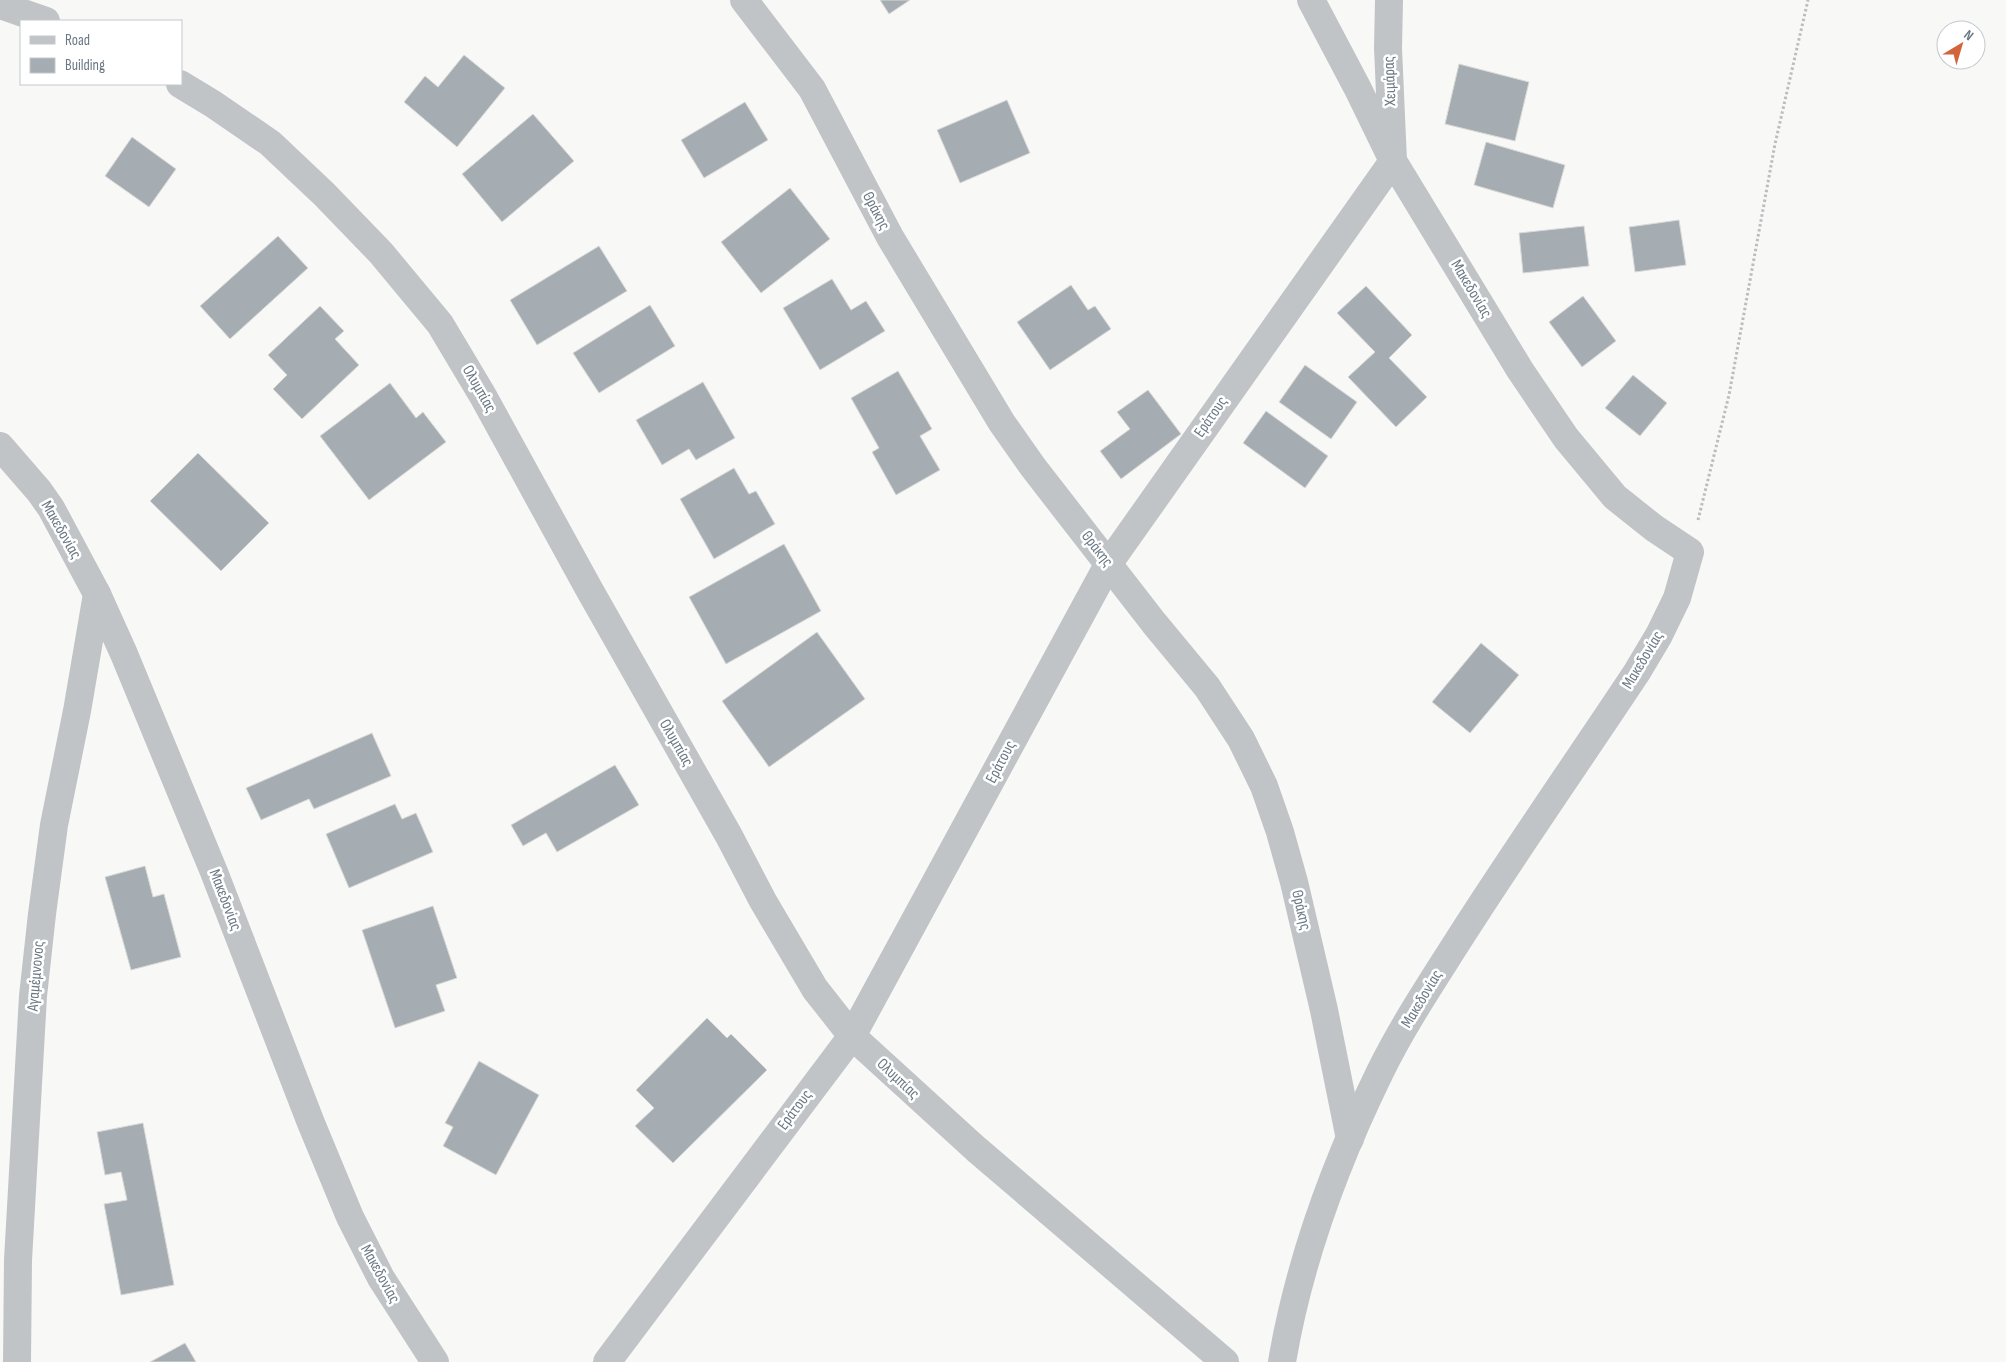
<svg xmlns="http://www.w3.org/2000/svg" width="2006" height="1362" viewBox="0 0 2006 1362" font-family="'Sofia Sans Condensed',sans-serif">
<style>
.building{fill:#a5adb2;stroke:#dadad8}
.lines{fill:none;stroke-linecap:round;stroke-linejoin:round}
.path{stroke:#babdbf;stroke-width:3;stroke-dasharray:2.5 2.5;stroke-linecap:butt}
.street{stroke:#c0c4c7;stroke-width:28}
.labels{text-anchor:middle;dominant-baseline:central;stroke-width:5;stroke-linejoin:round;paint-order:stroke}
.street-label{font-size:16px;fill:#6a7884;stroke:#fff}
</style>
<rect width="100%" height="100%" fill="#f8f8f6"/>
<!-- building -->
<g class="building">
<path d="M880 0H910L889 14Z"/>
<path d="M464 55 505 88 457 147 404 102 425 76 438 87Z"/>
<path d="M1459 64 1529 82 1515 141 1445 124Z"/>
<path d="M1007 100 1030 153 960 183 937 130Z"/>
<path d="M745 102 768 140 704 178 681 140Z"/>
<path d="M533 114 574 161 502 222 462 174Z"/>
<path d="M132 137 176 169 149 207 105 176Z"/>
<path d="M1486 142 1565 165 1553 208 1474 185Z"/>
<path d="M790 188 830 239 761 293 721 242Z"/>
<path d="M1679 220 1686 265 1635 272 1629 227Z"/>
<path d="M1584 226 1589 266 1523 273 1519 233Z"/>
<path d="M278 236 308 268 230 339 200 306Z"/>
<path d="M599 246 627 291 537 345 510 300Z"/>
<path d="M832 279 851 310 866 301 885 331 820 370 783 308Z"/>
<path d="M1071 285 1088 310 1095 306 1111 329 1050 370 1017 322Z"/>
<path d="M1366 286 1412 335 1389 358 1427 397 1396 427 1348 377 1375 352 1337 313Z"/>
<path d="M1583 296 1616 341 1582 367 1549 322Z"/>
<path d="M650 305 675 346 599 393 573 353Z"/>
<path d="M320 306 344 331 335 339 359 365 302 419 273 389 287 375 268 355Z"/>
<path d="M1305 365 1357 402 1331 439 1279 402Z"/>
<path d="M898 371 932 429 920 436 940 470 896 495 872 452 879 448 851 398Z"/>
<path d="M1633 375 1667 403 1640 436 1605 408Z"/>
<path d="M703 382 735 438 696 460 689 449 662 465 636 420Z"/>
<path d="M390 383 416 418 423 412 446 442 369 500 320 436Z"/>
<path d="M1148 390 1181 434 1121 479 1100 451 1130 429 1117 412Z"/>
<path d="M1266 411 1328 456 1305 488 1243 443Z"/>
<path d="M198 453 269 523 221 571 150 501Z"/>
<path d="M734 468 749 494 756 491 775 524 714 559 680 499Z"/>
<path d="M784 544 821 611 726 664 689 597Z"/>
<path d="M817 632 865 699 769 767 722 701Z"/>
<path d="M1481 643 1519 675 1470 733 1432 702Z"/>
<path d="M372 733 391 776 314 809 309 799 261 820 246 788Z"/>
<path d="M615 765 639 805 557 852 546 833 523 846 511 825Z"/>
<path d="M395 804 402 819 416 813 433 852 349 888 326 834Z"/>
<path d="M145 866 153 897 164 894 181 957 131 970 105 877Z"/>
<path d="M433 906 457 978 436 985 445 1011 395 1028 362 930Z"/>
<path d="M707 1018 727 1038 731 1034 767 1070 673 1163 635 1126 654 1108 636 1090Z"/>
<path d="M479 1061 539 1095 496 1175 443 1146 453 1127 445 1123Z"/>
<path d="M143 1123 174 1285 121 1295 104 1204 127 1200 121 1172 105 1175 97 1132Z"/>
<path d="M185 1343 196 1362H150Z"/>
</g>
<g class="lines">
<!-- path -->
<path class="path" d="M1698 520 1729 395 1775 144 1808 0"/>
<!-- street -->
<g class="street">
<path d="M744 0 812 89 890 237 1002 423 1033 467 1154 623 1207 687 1241 739 1264 786 1280 832 1294 882 1324 1010 1350 1139"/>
<path d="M0 5 46 21"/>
<path d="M180 84 213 104 270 143 324 194 381 253 440 324 483 396 589 589 729 836 763 901 815 989 852 1036 976 1149 1225 1362"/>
<path d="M0 446 39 491 51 508 97 594 124 654 214 872 311 1123 350 1217 381 1278 435 1362"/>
<path d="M17 1362 18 1260 33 996 42 914 54 825 77 711 97 594"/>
<path d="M607 1362 852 1036 1109 563 1393 161 1388 48 1389 0"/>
<path d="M1282 1362C1299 1261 1335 1164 1380 1072 1401 1029 1428 988 1454 947 1513 854 1576 764 1637 672L1659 635 1677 598 1690 552 1654 528 1615 497 1566 438 1520 370 1393 161 1358 89 1311 0"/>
</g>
</g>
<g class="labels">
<!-- street labels -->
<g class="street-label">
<text transform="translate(1390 81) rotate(-92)">Χειμάρας</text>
<text transform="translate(876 211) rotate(62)">Θράκης</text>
<text transform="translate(1471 289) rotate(59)">Μακεδονίας</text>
<text transform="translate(479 389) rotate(60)">Ολυμπίας</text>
<text transform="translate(1211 417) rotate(-55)">Εράτους</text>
<text transform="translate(61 530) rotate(60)">Μακεδονίας</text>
<text transform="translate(1097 549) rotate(52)">Θράκης</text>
<text transform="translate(1643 660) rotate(-59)">Μακεδονίας</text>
<text transform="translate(676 743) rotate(60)">Ολυμπίας</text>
<text transform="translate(1001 762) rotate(-62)">Εράτους</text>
<text transform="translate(225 900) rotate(69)">Μακεδονίας</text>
<text transform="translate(1301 910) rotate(77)">Θράκης</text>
<text transform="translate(36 976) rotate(-85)">Αγαμέμνονος</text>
<text transform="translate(1422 999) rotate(-59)">Μακεδονίας</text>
<text transform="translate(898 1079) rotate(43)">Ολυμπίας</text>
<text transform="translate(795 1110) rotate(-53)">Εράτους</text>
<text transform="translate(380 1274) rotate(61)">Μακεδονίας</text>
</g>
</g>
<!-- legend -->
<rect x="20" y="20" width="162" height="65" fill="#ffffff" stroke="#c3c9ce"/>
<rect x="30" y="36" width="25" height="8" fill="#c0c4c7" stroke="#c3c9ce"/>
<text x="65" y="45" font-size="15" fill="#6a7884">Road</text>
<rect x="30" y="58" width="25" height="15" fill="#a5adb2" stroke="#c3c9ce"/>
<text x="65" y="70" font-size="15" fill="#6a7884">Building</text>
<!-- north arrow -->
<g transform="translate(1961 45) rotate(38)"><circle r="24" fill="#ffffff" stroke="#c3c9ce"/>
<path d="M0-4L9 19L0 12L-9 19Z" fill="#d3653b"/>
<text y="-8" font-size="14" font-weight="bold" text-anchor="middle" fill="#6a7884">N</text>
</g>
</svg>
